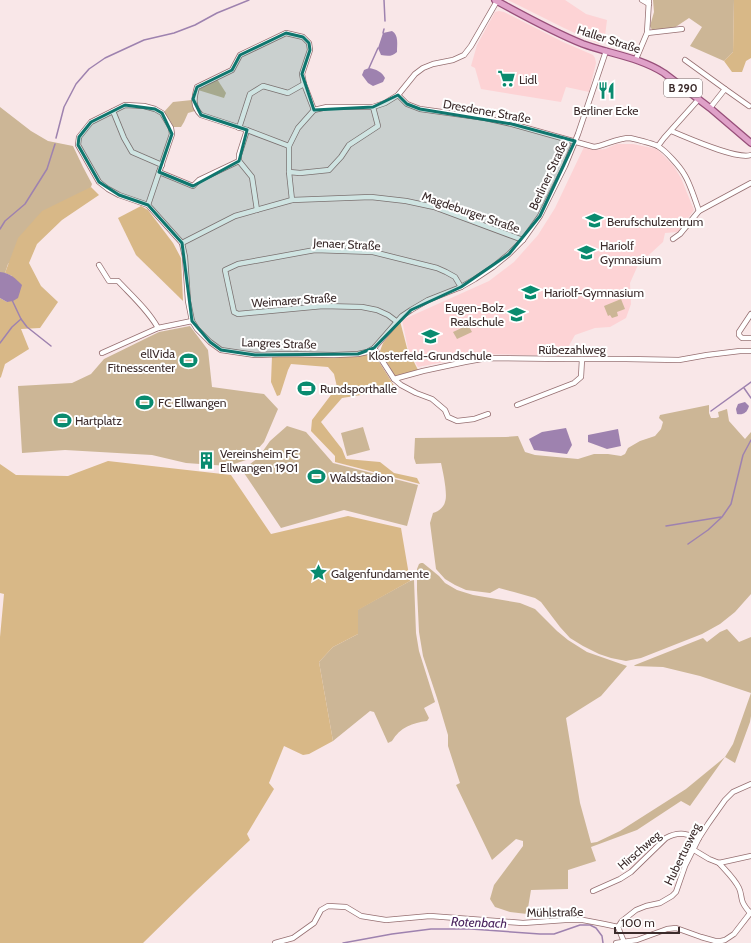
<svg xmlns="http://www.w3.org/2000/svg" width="751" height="943" viewBox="0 0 751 943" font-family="Cabin,sans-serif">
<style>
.built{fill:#fdd3d5}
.green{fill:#ccb696}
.forest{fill:#d8b887}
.water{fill:#9e82af}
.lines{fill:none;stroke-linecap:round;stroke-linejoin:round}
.stream{stroke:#9e82af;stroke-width:1.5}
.minor-casing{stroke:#966f71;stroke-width:6}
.major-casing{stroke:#974f79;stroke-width:8}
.minor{stroke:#fff;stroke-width:4.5}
.major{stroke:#dfa1c8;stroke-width:5.5}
.marked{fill:#0f766e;fill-opacity:0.2;stroke:#0f766e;stroke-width:3;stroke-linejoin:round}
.labels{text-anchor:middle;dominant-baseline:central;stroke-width:4;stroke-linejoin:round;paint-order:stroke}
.shield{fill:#fff;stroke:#766b6b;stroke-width:1}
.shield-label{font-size:11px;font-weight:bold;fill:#3b2b2b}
.street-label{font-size:12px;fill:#3b2b2b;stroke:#fff}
.poi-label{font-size:12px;fill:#3b2b2b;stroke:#fff;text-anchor:start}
.water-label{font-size:13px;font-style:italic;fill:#4a245e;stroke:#fff}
</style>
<rect width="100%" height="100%" fill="#f9e7e8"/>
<!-- built -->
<g class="built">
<path d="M508 0H565L586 14 607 20 605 36 601 35 599 44 564 28Z"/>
<path d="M499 11 504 12 563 42 593 55 595 58 596 63 589 92 566 87 561 102 481 89 475 68 471 66 477 45 495 12Z"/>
<path d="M617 144H633L657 149 673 165 681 178 694 210 678 232 665 233 663 242 638 265 630 283 631 304 626 318 610 327 595 328 575 335 563 356 487 354 418 367 408 349 402 320 489 281 514 262 538 235 555 208 584 147 594 150 605 149Z"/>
</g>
<!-- green -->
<g class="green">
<path d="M653 0H734L733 52 724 61 690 46 702 27 689 18 674 28 652 30 650 26 654 12Z"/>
<path d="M217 79 226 93 224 98 198 90 204 86Z"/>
<path d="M192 100 195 111 188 113 184 122 181 127H171L163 113 173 102Z"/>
<path d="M0 107 31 131 48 141 73 146 83 167 92 184 91 187 8 264 5 273H0Z"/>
<path d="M621 299 625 309 617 312 618 316 612 318 610 315 608 316 604 306Z"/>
<path d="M468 325 472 332 457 339 453 332Z"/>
<path d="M190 326 208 350 212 387 264 394 278 409 264 442 249 459 228 466 186 463 152 455 65 450 22 453 18 386 72 383 91 374 104 359 159 332Z"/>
<path d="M709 405V413L711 418H716L719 417 718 412 727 409 729 421 745 439 751 432V594L735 612 720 624 702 634 641 658 626 661 611 658 599 654 583 646 570 638 560 627 541 602 535 598 514 592 499 588 490 593 466 590 455 585 445 579 436 569 430 523 433 513C438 512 444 507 445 502 448 495 443 472 441 463L416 464 414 458 415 438 506 437 518 436 525 452 535 455 578 459 594 454H608L621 456 625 454 628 448 640 441 655 436 661 429 663 422 659 418 660 415Z"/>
<path d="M287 426 306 432 333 463 418 485 407 526 344 510 281 528 242 470 258 458 270 441Z"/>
<path d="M363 427 370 450 347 456 341 433Z"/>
<path d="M421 563H423L439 576 445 583 457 590 473 595 520 603 535 609 557 631 568 640 587 652 627 666 601 696 566 718 580 803 591 843 597 842 620 831 686 789 725 757 733 744 751 693 700 676 663 667 634 666 635 665 703 638 707 642 720 632 727 629 739 642 751 637V716L750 722 735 763 725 757 690 806 681 801 637 830 591 847 596 861 568 870V889L531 890 527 914 510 912 495 907 490 899 494 885 523 846V841L516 839 492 860 456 785 460 783 448 746V735L437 698 423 656 419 632 417 590V569L419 564Z"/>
<path d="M414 580 416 633 419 651 435 702 424 708 429 718 427 721C413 723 400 727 392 741L388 743 374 712 370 711 333 741 319 662 333 647 358 634 357 610 410 581Z"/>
</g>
<!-- forest -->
<g class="forest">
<path d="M734 0H751V58L746 61 742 72H732L724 61 733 52Z"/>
<path d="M91 187 99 195 62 220 37 244 29 263 41 286 58 302 40 328 21 329 29 349 5 364 1 377 0 378V298L7 302 12 276 5 273 18 238 42 211Z"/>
<path d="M141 206 148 210 173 243 181 258 183 301 136 255 118 218Z"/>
<path d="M400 321 407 348 418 370 395 376 380 351 383 343Z"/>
<path d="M366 355 376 357 395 387 380 392 342 398 321 422 342 449 346 459 380 462 394 473 417 478 420 484 335 462V456L311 431 312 420 337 387 334 374 328 367 291 364 288 370 280 395 277 396 271 382 272 356 342 357Z"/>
<path d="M108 461 231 475 271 534 348 516 401 528 410 581 358 610V634L333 647 319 662 333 741 309 754 303 755 284 746 269 783 274 789 247 834 250 840 195 892 143 943H0V637L4 594 0 593V464L16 475 68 476Z"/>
</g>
<!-- water -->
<g class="water">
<path d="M392 31C399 35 397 45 397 52 392 57 387 56 381 55L378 48 383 33Z"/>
<path d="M369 68C376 69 382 72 385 78L383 82 373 86 368 83 362 75 364 70Z"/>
<path d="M0 272C10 273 15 278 22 285L18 298 13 301 7 302 0 298Z"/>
<path d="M745 402 749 406C747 413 743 415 737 414L736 409 738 404Z"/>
<path d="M566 428 572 445 567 454 534 450 529 439 542 432Z"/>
<path d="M618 429 621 446 607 449 588 442V435Z"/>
</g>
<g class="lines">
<!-- stream -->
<g class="stream">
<path d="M384 0 385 21"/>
<path d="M383 33 384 29"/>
<path d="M369 68 378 48"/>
<path d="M56 138 64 107 76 84 89 69 105 58 144 40 174 33 195 25 217 13 249 0"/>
<path d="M0 229 5 221 25 204 47 169 55 144"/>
<path d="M12 300 21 319 27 327 51 346"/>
<path d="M0 343 12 327 21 319"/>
<path d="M744 388 751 398"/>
<path d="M711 411 751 382"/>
<path d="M666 526 721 517"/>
<path d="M688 544 708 530 722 517 731 504 743 455 751 440"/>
<path d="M343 943 392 934 431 929H471L540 934H554L580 925H590L596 928 602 936 603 943"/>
</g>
<defs>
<g id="minor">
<path d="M642 0 649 4"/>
<path d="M647 33 682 29"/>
<path d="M636 59 647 33 649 0"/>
<path d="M685 60 725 89"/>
<path d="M398 95 407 104 420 109 485 118 512 124 594 147C606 145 617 138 630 138 634 139 656 144 659 147 666 151 680 167 684 174 690 183 695 200 699 211"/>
<path d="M710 108 725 89 749 106"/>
<path d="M113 111 124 138 132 152 162 165"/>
<path d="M239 128 250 94 263 86 288 93 304 84"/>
<path d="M671 131C686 137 736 160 751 155"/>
<path d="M289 146 247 130 201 115C192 106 194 98 197 87L232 70 240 55 286 33 303 37 309 43 310 50 302 74 304 84 314 110"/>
<path d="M658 146 664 138 698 100"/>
<path d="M239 161V155L247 130"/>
<path d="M159 172 193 186 199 180 239 161 252 177 257 210"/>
<path d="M289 172 300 173 329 170 341 157 349 145 378 126 373 107"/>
<path d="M292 200 289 172V146L298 128 314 110 327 107H373L385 103 398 95 415 74 423 68 433 64 453 60 464 55 471 46 497 1"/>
<path d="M148 205 172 134 171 128 162 113 155 109 144 106 125 105 91 122 79 137 78 145 99 182 108 189 119 195 148 205 182 243 185 257 188 301 192 321 197 329 210 342 221 350 255 355 286 354 334 355 358 354 367 352 374 348 402 316 411 310 428 300 461 287 475 279 493 267 509 254 523 240 540 216 565 166 578 134 606 51"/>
<path d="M673 239 680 234 699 211 751 183"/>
<path d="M182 243 235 216 292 200 371 197 406 201 434 207 523 240"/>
<path d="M99 265 109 281H118C132 296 148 310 158 328"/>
<path d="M751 314 739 332V335L742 338H751"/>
<path d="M396 321 388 315 377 310 362 307 323 306 238 314 234 312 225 270 238 264 315 250 373 252 437 268 446 272 455 277 461 287"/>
<path d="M374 348 394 379 401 385 416 393 432 399 445 410 448 417 457 421 474 419 488 414"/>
<path d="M102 353 158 328 192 321"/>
<path d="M394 379 423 371 465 362 487 358 566 359H626L679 360 707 355 740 351H751"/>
<path d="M517 405 574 383 581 377 582 359"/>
<path d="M694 850 709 859 719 863 751 856"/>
<path d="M719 863C726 871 734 878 739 888 741 892 741 896 742 900 743 905 747 909 750 913"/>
<path d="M593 891 620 879 631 872 666 838C679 831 686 834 699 838"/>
<path d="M618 927 622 921 636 910 646 906 660 903 672 896 676 892 685 866 699 838 708 824 725 800 733 792 751 784"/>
<path d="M618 927 624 942"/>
<path d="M275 943 293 938 314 923 321 910 328 906 346 907 361 916 386 920 430 916 523 923 565 920H583L604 924 618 927"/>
<path d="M616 943 637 940 667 929 676 928 701 937 715 941H721L725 940 734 934 751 912"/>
</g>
<path id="major" d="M495 0C524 16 553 32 583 44 610 54 639 57 664 73L710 108 751 143"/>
</defs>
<!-- minor casing -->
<use href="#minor" class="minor-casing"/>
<!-- major casing -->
<use href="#major" class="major-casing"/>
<!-- minor -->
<use href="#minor" class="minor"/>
<!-- major -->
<use href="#major" class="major"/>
</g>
<!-- marked area -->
<path class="marked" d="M286 33 303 37 309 43 310 50 302 74 314 110 373 107 398 95 407 104 420 109 512 124 575 141 540 216 509 254 461 287 411 310 374 348 358 354 255 355 221 350 210 342 192 321 182 243 148 205 119 195 99 182 78 145 79 137 91 122 125 105 155 109 162 113 172 134 159 172 193 186 239 161 247 130 201 115 193 99 197 87 232 70 240 55Z"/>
<!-- icons -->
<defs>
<symbol id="supermarket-bare" viewBox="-9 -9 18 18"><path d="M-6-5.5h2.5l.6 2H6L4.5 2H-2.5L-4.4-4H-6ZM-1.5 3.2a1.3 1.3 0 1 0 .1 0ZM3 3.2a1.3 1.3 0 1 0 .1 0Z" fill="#098b6f" stroke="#fff" stroke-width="2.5" paint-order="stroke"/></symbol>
<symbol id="restaurant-bare" viewBox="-9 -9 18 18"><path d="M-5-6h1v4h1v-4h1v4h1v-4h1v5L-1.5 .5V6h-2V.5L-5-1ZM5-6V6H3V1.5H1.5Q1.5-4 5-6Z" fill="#098b6f" stroke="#fff" stroke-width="2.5" paint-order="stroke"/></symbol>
<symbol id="school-bare" viewBox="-9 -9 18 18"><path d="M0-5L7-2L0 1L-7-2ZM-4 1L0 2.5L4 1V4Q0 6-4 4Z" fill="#098b6f" stroke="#fff" stroke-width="2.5" paint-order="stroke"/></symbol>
<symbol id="stadium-bare" viewBox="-9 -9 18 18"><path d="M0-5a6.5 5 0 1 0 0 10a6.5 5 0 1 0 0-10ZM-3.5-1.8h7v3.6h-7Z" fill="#098b6f" stroke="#fff" stroke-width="2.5" paint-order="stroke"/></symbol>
<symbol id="building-bare" viewBox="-9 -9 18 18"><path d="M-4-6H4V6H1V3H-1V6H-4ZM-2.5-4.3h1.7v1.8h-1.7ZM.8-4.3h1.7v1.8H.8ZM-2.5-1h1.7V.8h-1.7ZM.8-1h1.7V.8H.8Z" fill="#098b6f" stroke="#fff" stroke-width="2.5" paint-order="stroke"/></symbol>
<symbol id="sight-bare" viewBox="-9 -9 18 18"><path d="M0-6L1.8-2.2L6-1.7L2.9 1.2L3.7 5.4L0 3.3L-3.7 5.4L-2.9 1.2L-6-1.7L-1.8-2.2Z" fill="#098b6f" stroke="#fff" stroke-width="2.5" paint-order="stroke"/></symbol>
</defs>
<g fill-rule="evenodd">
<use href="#supermarket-bare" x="494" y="66" width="25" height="25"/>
<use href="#restaurant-bare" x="594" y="78" width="25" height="25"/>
<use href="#school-bare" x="582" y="208" width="25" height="25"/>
<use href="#school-bare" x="574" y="240" width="25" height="25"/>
<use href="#school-bare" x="518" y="280" width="25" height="25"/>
<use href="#school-bare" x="504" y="302" width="25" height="25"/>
<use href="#school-bare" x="418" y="324" width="25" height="25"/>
<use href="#stadium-bare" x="176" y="348" width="25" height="25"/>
<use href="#stadium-bare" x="294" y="376" width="25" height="25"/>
<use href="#stadium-bare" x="132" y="390" width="25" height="25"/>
<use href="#stadium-bare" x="50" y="408" width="25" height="25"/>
<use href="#building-bare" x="194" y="448" width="25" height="25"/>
<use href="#stadium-bare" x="304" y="464" width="25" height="25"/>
<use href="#sight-bare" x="306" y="560" width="25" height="25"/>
</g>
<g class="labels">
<!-- shield labels -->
<rect class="shield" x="664" y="79" width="38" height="18" rx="3"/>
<g class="shield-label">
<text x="683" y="88">B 290</text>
</g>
<!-- street labels -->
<g class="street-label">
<text transform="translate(609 39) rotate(18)">Haller Straße</text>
<text transform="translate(487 111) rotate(10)">Dresdener Straße</text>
<text transform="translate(548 175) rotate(-65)">Berliner Straße</text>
<text transform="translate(471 212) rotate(19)">Magdeburger Straße</text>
<text transform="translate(347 244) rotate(3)">Jenaer Straße</text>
<text transform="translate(294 300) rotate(-4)">Weimarer Straße</text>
<text transform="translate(279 343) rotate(2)">Langres Straße</text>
<text x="572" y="349">Rübezahlweg</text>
<text transform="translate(639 850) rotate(-41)">Hirschweg</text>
<text transform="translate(682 854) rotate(-64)">Hubertusweg</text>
<text transform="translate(555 912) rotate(-1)">Mühlstraße</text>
</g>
<!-- poi labels -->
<g class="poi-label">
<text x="519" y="79">Lidl</text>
<text x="606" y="110" text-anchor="middle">Berliner Ecke</text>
<text x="607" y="221">Berufschulzentrum</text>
<text x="600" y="245">Hariolf<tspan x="600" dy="14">Gymnasium</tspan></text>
<text x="544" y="292">Hariolf-Gymnasium</text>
<text x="504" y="307" text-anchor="end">Eugen-Bolz<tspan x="504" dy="14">Realschule</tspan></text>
<text x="175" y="353" text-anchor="end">ellVida<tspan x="175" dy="14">Fitnesscenter</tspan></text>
<text x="430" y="355" text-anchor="middle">Klosterfeld-Grundschule</text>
<text x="320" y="388">Rundsporthalle</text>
<text x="158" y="402">FC Ellwangen</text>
<text x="75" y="420">Hartplatz</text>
<text x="220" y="453">Vereinsheim FC<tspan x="220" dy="14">Ellwangen 1901</tspan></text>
<text x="330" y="477">Waldstadion</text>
<text x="331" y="573">Galgenfundamente</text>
</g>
<!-- water labels -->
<g class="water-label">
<text transform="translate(479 922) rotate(2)">Rotenbach</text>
</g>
</g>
<!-- scale -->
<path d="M615 927v6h64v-6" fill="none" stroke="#3b2b2b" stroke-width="2"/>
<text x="621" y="927" font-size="12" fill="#3b2b2b" stroke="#ffffff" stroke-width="3" paint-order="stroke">100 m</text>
</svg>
